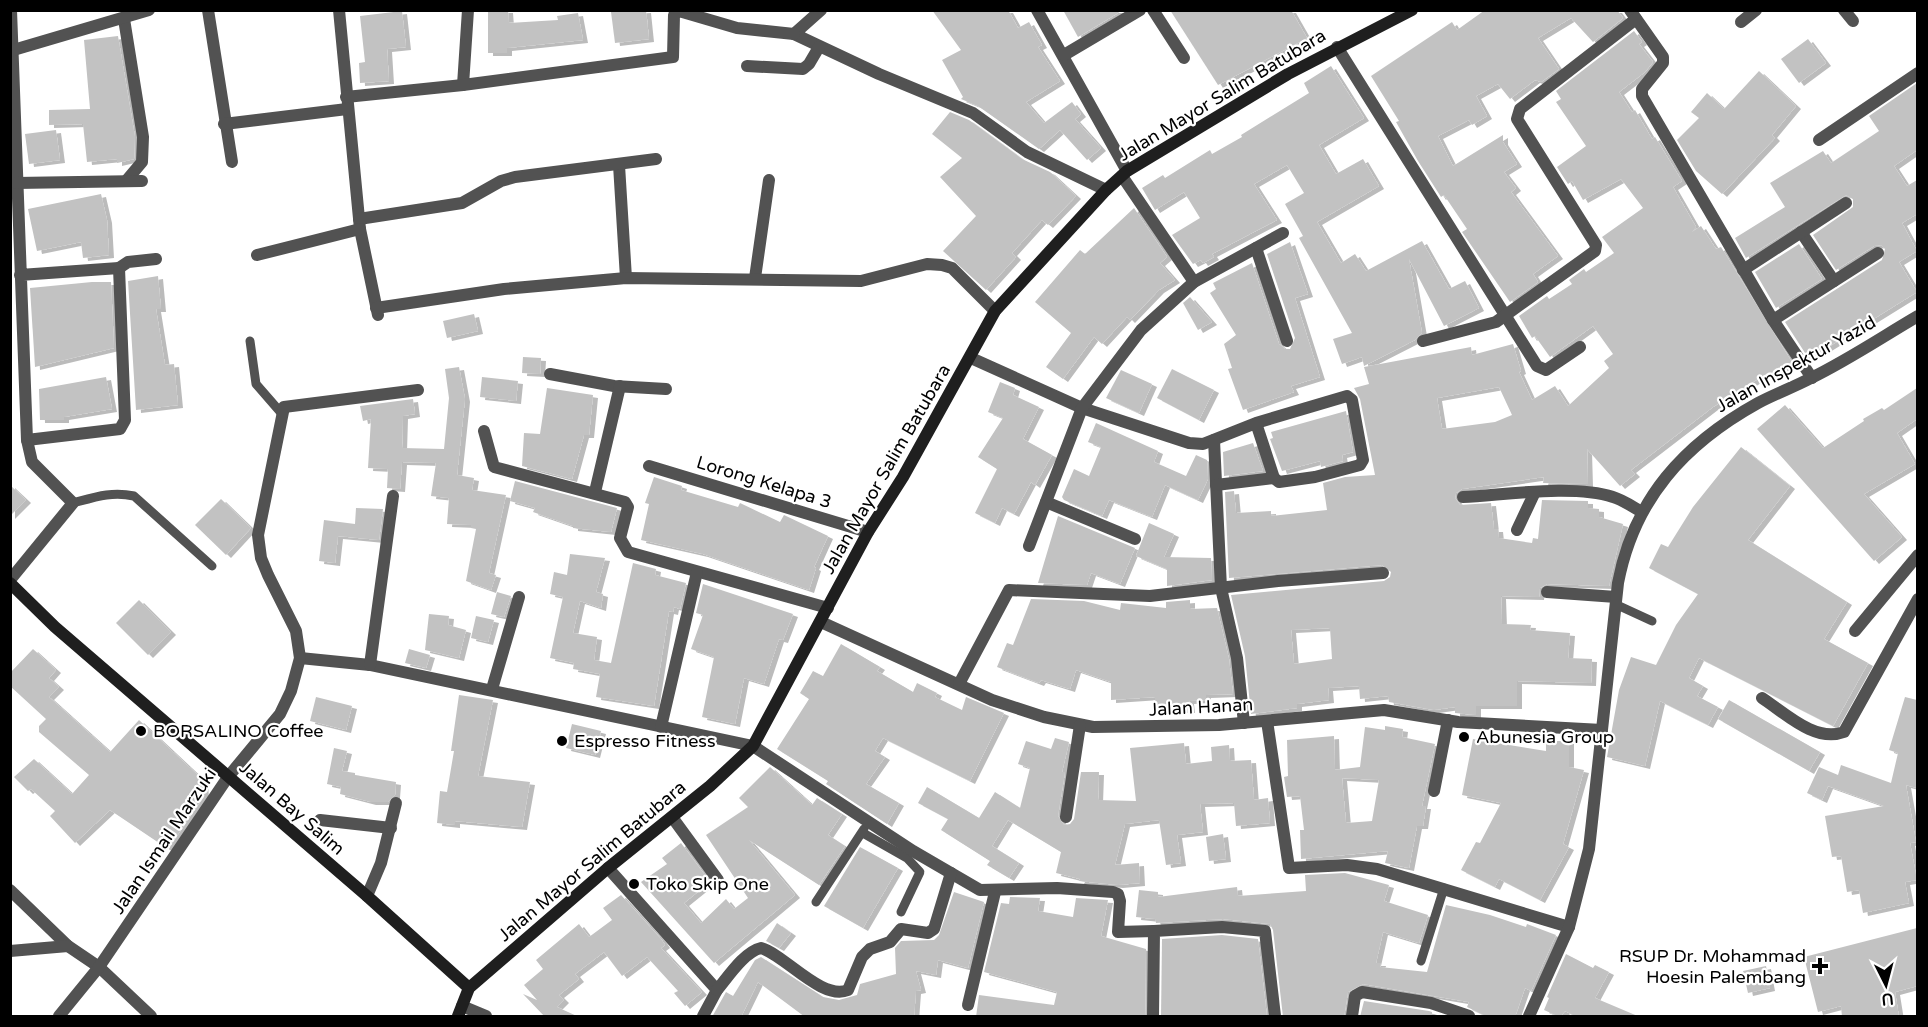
<svg xmlns="http://www.w3.org/2000/svg" width="1928" height="1027" viewBox="0 0 1928 1027" font-family="'Varela Round',sans-serif">
<style>
.building{fill:#c2c2c2;fill-rule:evenodd;filter:url(#shadow)}
.lines{fill:none;stroke-linecap:round;stroke-linejoin:round}
.lane{stroke:#525252;stroke-width:9}
.street{stroke:#525252;stroke-width:12}
.secondary{stroke:#1f1f1f;stroke-width:12}
.poi-dot{fill:#000;stroke:#fff;stroke-width:2}
.labels{text-anchor:middle;dominant-baseline:central;stroke-width:4.5;stroke-linejoin:round;paint-order:stroke}
.street-label{font-size:18px;fill:#000;stroke:#fff}
.poi-label{font-size:18px;fill:#000;stroke:#fff;text-anchor:start}
</style>
<defs>
<filter id="shadow"><feDropShadow dx="5" dy="3" stdDeviation="0" flood-color="#0004"/></filter>
</defs>
<rect width="100%" height="100%" fill="#fff"/>
<!-- building -->
<g class="building">
<path d="M488 10H508L509 23 558 20 557 16 578 13 583 40 507 48V53H488Z"/>
<path d="M646 10 649 39 615 43 611 12Z"/>
<path d="M932 10H1008L1018 28 1029 22 1042 45 1038 47 1060 81 1026 102 1044 123 1072 102 1081 114 1075 119 1101 148 1087 160 1060 130 1039 149 978 106 961 99 963 97 942 60 961 50Z"/>
<path d="M1063 10H1123L1078 37Z"/>
<path d="M1170 10H1291L1307 38 1218 85Z"/>
<path d="M1485 10H1617L1623 18 1593 42 1571 18 1538 38 1559 69 1541 82 1535 80 1510 99 1498 84 1476 96 1487 116 1472 125 1469 120 1438 136 1453 166 1503 135V142L1517 164 1504 172 1516 188 1511 192 1558 256 1533 274 1538 282 1510 302 1462 232 1467 229 1444 195 1441 197 1418 161 1396 122 1399 121 1371 76 1452 22 1457 30Z"/>
<path d="M402 11 406 47 387 49 389 81 360 83 359 63 365 62 360 16Z"/>
<path d="M1634 31 1642 42 1639 44 1653 62 1645 72 1619 92 1632 112 1635 110 1652 139 1655 137 1682 181 1673 187 1696 227 1692 232 1701 226 1716 249 1721 247 1793 364 1771 376 1769 372 1713 407 1631 470 1635 474 1620 486 1587 449 1588 484 1543 483 1544 477 1462 489 1456 493 1455 498 1460 505 1491 503 1494 529H1498L1499 538 1532 543 1533 538 1538 539 1542 500 1588 501V508L1599 509V517L1623 524 1609 586 1547 584 1540 588 1539 597 1501 596 1502 624 1531 625 1530 630 1570 633 1568 658 1592 659 1591 683 1517 681V706H1476V715L1455 713V707L1434 710 1389 702 1388 696 1360 699 1359 686 1328 688 1329 700 1297 704V708L1251 714 1245 656 1231 595 1384 581 1390 577 1391 572 1382 565 1229 578 1225 492 1234 491 1236 513 1271 511V516L1327 510 1323 483 1345 477 1375 475 1360 399 1354 388 1369 384 1364 367 1471 347 1472 355 1513 344 1521 371 1519 372 1532 400 1555 386 1568 406 1609 368 1604 361 1613 354 1593 326 1550 357 1535 336 1532 338 1519 316 1547 296 1549 299 1572 284 1569 280 1584 269 1586 272 1614 253 1602 237 1643 208 1621 179 1583 200 1572 181 1568 184 1557 167 1586 146 1556 102 1561 99 1556 91ZM1499 387 1512 415 1495 422 1442 429 1437 398ZM1330 628 1332 659 1294 664 1291 630Z"/>
<path d="M118 36 135 137 134 159 117 163V159L87 162 83 124 49 125V110L90 109 84 40Z"/>
<path d="M1808 39 1826 63 1799 83 1781 59Z"/>
<path d="M1331 66 1364 118 1319 145 1336 174 1363 159 1379 186 1317 222 1341 263 1355 254 1366 271 1422 241 1449 289 1465 281 1479 308 1444 326 1409 259 1422 333 1415 340 1364 366 1362 357 1342 364 1333 339 1352 333 1299 238 1303 236 1285 204 1304 193 1287 165 1254 184 1277 220 1212 254 1214 257 1203 263 1201 260 1193 264 1172 235 1200 218 1184 192 1155 210 1142 188 1163 175 1165 178 1210 150 1212 154 1242 137 1241 135 1309 93 1304 83Z"/>
<path d="M1759 71 1796 106 1772 135 1775 138 1722 194 1696 171 1677 140 1699 118 1691 112 1707 93 1724 109Z"/>
<path d="M1917 83V150L1894 166 1907 186 1917 180V214L1902 223 1917 251 1899 262 1917 292 1809 359 1785 322 1882 260 1885 249 1881 245 1874 246 1836 270 1813 235 1853 207V199L1846 195 1746 258 1735 238 1785 207 1770 183 1823 151 1831 163 1879 131 1869 116Z"/>
<path d="M950 112 969 120 1022 159 1050 172 1076 196 1048 225 1042 220 1012 253 1016 257 986 290 943 251 976 216 940 177 962 158 932 134Z"/>
<path d="M56 130 60 160 29 164 25 134Z"/>
<path d="M101 194 107 220 109 255 83 258 81 242 37 251 28 209Z"/>
<path d="M1134 208 1167 257 1160 263 1175 280 1159 290 1130 320 1127 317 1102 344 1094 337 1063 379 1046 367 1071 333 1035 302 1080 250 1085 254Z"/>
<path d="M1290 242 1308 294 1295 298 1320 377 1291 386 1294 392 1243 410 1228 369 1232 368 1224 344 1236 335 1210 293 1216 289 1213 283 1252 263 1279 344 1285 349H1290L1295 338 1267 254Z"/>
<path d="M1799 244 1822 279 1776 308 1755 272Z"/>
<path d="M158 276 161 309H156L165 365 174 364 178 405 136 410 128 281Z"/>
<path d="M92 282H111L114 348 35 367 30 288Z"/>
<path d="M1190 297 1212 322 1198 330 1183 303Z"/>
<path d="M474 314 478 331 447 338 443 321Z"/>
<path d="M523 357 541 358 540 374 522 373Z"/>
<path d="M459 367 465 399 457 475 474 478 472 490 506 495 489 573 496 575 491 590 466 581 476 529 471 528V525L447 524 449 498 431 496 436 463 402 462 400 489 387 488 388 469 368 468 371 419 363 421 360 406 413 399 415 414 403 416 402 448 444 449 449 398 445 369Z"/>
<path d="M1172 369 1214 390 1199 420 1157 398Z"/>
<path d="M1121 370 1152 384 1139 413 1106 398Z"/>
<path d="M106 377 112 409 64 417V420H40L39 389Z"/>
<path d="M482 377 518 381 516 401 480 397Z"/>
<path d="M1000 382 1015 388 1013 395 1039 407 1023 439 1052 455 1035 485 1031 482 1014 514 1002 508 995 523 975 513 997 469 978 457 1003 418 988 412Z"/>
<path d="M547 388 593 395 589 435H584L572 479 522 466 524 433 540 434Z"/>
<path d="M1917 388V419L1897 433 1915 464 1864 494 1902 537 1874 561 1757 429 1785 405 1823 448 1864 421 1863 419 1882 408 1884 410Z"/>
<path d="M1346 411 1353 452 1342 455 1343 461 1321 467 1320 461 1282 471 1270 439 1273 438 1271 432Z"/>
<path d="M1096 423 1158 451 1154 462 1186 476 1196 455 1207 460 1208 479 1198 500 1165 485 1152 517 1109 500 1102 516 1064 500 1062 497 1074 469 1089 476 1101 447 1088 442Z"/>
<path d="M1253 443 1263 471 1224 476 1223 452Z"/>
<path d="M1741 447 1790 486 1748 540 1847 602 1824 639 1868 663 1833 726 1699 658 1689 678 1703 686 1697 696 1718 707 1708 725 1660 701 1645 766 1607 757 1619 690 1631 657 1656 665 1676 625 1698 594 1649 568 1661 544 1668 547 1693 507Z"/>
<path d="M654 477 682 486 681 490 738 507 740 503 780 522 784 515 828 536 814 567 816 568 809 590 703 554 641 540 649 504 645 503Z"/>
<path d="M515 481 617 508 611 532 573 528V526L533 512 535 508 510 501Z"/>
<path d="M10 485 26 500 10 516Z"/>
<path d="M221 499 251 528 226 555 195 525Z"/>
<path d="M356 508 383 509 379 540 338 536 335 563 319 561 324 520 355 524Z"/>
<path d="M1058 516 1135 548 1120 584 1091 573 1087 585 1038 583Z"/>
<path d="M1149 523 1174 534 1164 557 1211 558 1212 580 1167 586V569L1136 556Z"/>
<path d="M570 554 605 558 596 592 603 594 601 608 580 601 573 633 597 637 594 660 611 663 633 563 656 569 655 575 686 583 680 609 674 607 673 612 669 611 654 706 596 697 600 674 573 669 574 663 550 658 563 597 550 594 554 572 567 575Z"/>
<path d="M703 584 793 614 783 640 779 639 764 684 744 678 735 724 702 717 714 657 691 649 703 615 696 613Z"/>
<path d="M497 592 511 596 504 617 491 614Z"/>
<path d="M1031 599 1084 601 1120 610 1121 603 1166 608V602L1190 600V609L1217 608 1229 659 1233 694 1206 695V700L1189 701 1190 710H1170V708H1155V697L1111 700V682L1076 670 1070 689 1041 680 1039 683 997 667 1007 643 1013 645Z"/>
<path d="M139 600 171 632 148 655 116 623Z"/>
<path d="M429 614 449 616 448 625 466 630 459 658 425 650Z"/>
<path d="M476 616 494 620 488 642 471 638Z"/>
<path d="M841 644 880 667 877 671 913 692 917 683 937 693 935 697 962 710 966 697 1004 713 970 781 883 738 875 751 885 757 866 784 899 803 887 824 826 784 828 781 777 749 809 699 800 693 813 671 823 676Z"/>
<path d="M33 649 56 670 49 678 59 687 49 697 110 752 139 720 203 780 204 796 168 849 110 810 75 843 50 816 55 811 31 789 28 791 14 777 34 759 72 794 89 775 39 732V726L46 719 10 686V673Z"/>
<path d="M409 649 430 655 426 668 405 663Z"/>
<path d="M459 695 493 700 478 776 530 782 522 827 455 821V825L437 823 440 791 447 792 454 751H451Z"/>
<path d="M316 697 352 706 346 730 310 721Z"/>
<path d="M1905 697 1917 700V788L1906 785 1916 842 1910 843 1917 880 1905 882 1909 903 1863 913 1859 890 1847 892 1841 856 1832 857 1825 816 1884 806 1828 786 1822 800 1807 793 1819 767 1838 775 1841 765 1891 783 1898 753 1889 750Z"/>
<path d="M1729 700 1820 752 1809 771 1718 719Z"/>
<path d="M572 724 601 731 595 755 566 748Z"/>
<path d="M1385 726 1403 729 1402 737 1435 744 1422 806H1426L1423 826H1417L1409 868 1385 863 1388 851 1301 859 1300 830H1304L1300 796 1287 797 1284 777 1288 776 1287 740 1334 736 1335 770 1360 767 1365 727 1385 730ZM1342 778 1379 780 1372 821 1346 823Z"/>
<path d="M1055 738 1069 742 1062 772H1065L1058 816 1064 825 1070 824 1074 819 1081 772H1099L1098 800 1136 801 1130 748 1184 743 1186 764 1212 761 1211 747 1229 745 1230 761 1251 760 1254 800 1268 798 1270 823 1236 826 1234 803 1200 804 1203 832 1177 835 1181 863 1166 865 1159 820 1125 824 1115 865 1139 863 1140 883 1118 885 1079 881 1080 879 1056 873 1061 852 1008 820 992 846 1019 863 1009 878 987 865 990 861 941 830 948 819 918 803 927 787 979 818 995 792 1020 808 1030 768 1018 764 1026 741 1051 749Z"/>
<path d="M1473 739 1546 751V741H1569V767L1584 770 1563 844 1569 847 1540 900 1499 879 1495 887 1461 870 1476 842 1480 843 1501 803 1462 795Z"/>
<path d="M334 748 347 751 342 771 355 773V775L396 782 395 795 388 802H371L340 794 341 787 327 784Z"/>
<path d="M770 767 812 805 817 798 842 814 828 835 845 846 819 885 749 840 795 895 714 963 641 882 667 864 662 858 681 843 710 882 684 903 701 923 726 899 734 909 748 898 706 835 748 807 739 798Z"/>
<path d="M1223 834 1226 859 1209 861 1206 837Z"/>
<path d="M860 847 898 868 863 928 824 906Z"/>
<path d="M1345 873 1389 885 1384 901 1428 915 1419 943 1383 932 1376 963H1381L1380 967 1427 972 1446 905 1490 915 1526 927 1527 924 1556 935 1531 991 1525 988 1515 1017H1488L1467 1007 1469 1002 1363 984 1348 992 1344 1017H1283L1273 930 1270 924 1223 919 1156 923 1155 919 1136 917 1139 890 1158 892V897L1237 887 1238 896 1306 891 1305 875Z"/>
<path d="M954 892 984 902 968 968 938 960 936 975 916 971 921 990 916 991 914 1017H805L758 982 741 1017H712L726 992 733 996 755 960 761 957 823 997 839 1000 857 995 860 984 896 974 895 948 901 941 934 940 939 935Z"/>
<path d="M621 895 661 939 665 945 661 948 702 992 685 1006 674 993 678 991 647 957 622 976 604 952 575 974 579 979 559 995 564 1000 557 1007 579 1017H545L523 994 537 1000 524 985 543 969 536 960 579 924 589 937 612 920 603 908Z"/>
<path d="M1010 897 1040 898 1038 911 1073 917 1076 898 1108 900 1101 936 1146 949 1145 1017H976L979 995 1054 1005 1057 992 984 972 1001 903 1009 904Z"/>
<path d="M777 923 791 933 779 948 766 941Z"/>
<path d="M1917 928V986L1895 992 1899 1017H1842L1841 1006 1818 1012 1804 957Z"/>
<path d="M1222 935 1258 939 1267 1017H1161L1162 939Z"/>
<path d="M1566 954 1593 968 1595 965 1609 972 1595 998 1640 1017H1577L1565 1011 1560 1017 1544 1010 1549 998 1547 997Z"/>
<path d="M1766 966 1770 988 1748 993 1743 971Z"/>
<path d="M1364 1001 1429 1011 1432 1012V1017H1360Z"/>
</g>
<g class="lines">
<!-- lane -->
<g class="lane">
<path d="M250 341 256 384 283 415"/>
<path d="M73 503C95 497 112 491 134 496L212 566"/>
<path d="M1615 604 1652 621"/>
<path d="M863 833 907 858 920 872 901 912"/>
<path d="M816 902 864 829"/>
<path d="M1421 961 1444 888"/>
</g>
<!-- street -->
<g class="street">
<path d="M11 10 27 440 120 429 125 420 119 268 20 275"/>
<path d="M208 10 232 162"/>
<path d="M339 10 360 229 378 315"/>
<path d="M821 10 794 34 879 74 973 113 1027 152 1106 190"/>
<path d="M1037 10 1127 171"/>
<path d="M1153 10 1184 58"/>
<path d="M1630 10 1663 57V63L1642 89V96L1773 320 1812 378"/>
<path d="M1844 10 1853 21"/>
<path d="M124 19 143 137 142 162 126 181"/>
<path d="M1741 22 1756 10"/>
<path d="M1337 47 1537 366 1546 370 1580 347"/>
<path d="M10 51 149 10"/>
<path d="M1064 55 1140 10"/>
<path d="M747 66 803 69 809 64 819 47"/>
<path d="M463 85 468 10"/>
<path d="M346 97 463 85 673 57 674 15 679 11 737 28 794 34"/>
<path d="M224 124 347 109"/>
<path d="M1819 140 1918 73"/>
<path d="M619 165 626 278"/>
<path d="M1122 176 1194 282"/>
<path d="M16 183 142 181"/>
<path d="M359 219 462 203 501 181 515 177 656 159"/>
<path d="M1801 232 1834 281"/>
<path d="M1256 248 1287 341"/>
<path d="M257 255 360 229"/>
<path d="M119 268 128 262 156 259"/>
<path d="M1743 270 1846 203"/>
<path d="M755 278 769 180"/>
<path d="M376 308 504 289 626 278 861 281 927 264 942 265 952 268 995 311"/>
<path d="M1773 320 1878 253"/>
<path d="M1423 341 1496 322 1595 251 1596 245 1517 119 1520 109 1636 19"/>
<path d="M971 358 1082 408 1189 443 1203 444 1256 423 1347 396 1352 400 1363 460 1360 465 1315 477 1279 482 1274 478 1256 423"/>
<path d="M550 374 614 386 666 389"/>
<path d="M484 431 494 467 625 502 628 507 620 538 628 552 828 608"/>
<path d="M1214 440 1221 588 1237 658 1244 723"/>
<path d="M649 466 868 532"/>
<path d="M1216 485 1274 478"/>
<path d="M595 492 620 386"/>
<path d="M1463 497C1505 495 1573 484 1613 497 1623 500 1633 507 1642 512"/>
<path d="M1046 502 1135 539"/>
<path d="M1517 530 1534 494"/>
<path d="M1029 546 1082 408 1141 330 1194 282 1283 233"/>
<path d="M10 580 73 503 32 462 27 440"/>
<path d="M1547 592 1616 597"/>
<path d="M821 622 992 700 1044 717 1093 727 1219 725 1384 710 1458 722 1602 730"/>
<path d="M1855 631 1918 555"/>
<path d="M300 658 370 665 753 746 913 851 980 890 1057 888 1113 892 1118 894 1120 901 1118 932 1154 931"/>
<path d="M370 665 393 496"/>
<path d="M959 684 1009 590 1150 596 1278 581 1383 573"/>
<path d="M492 689 519 597"/>
<path d="M1762 698C1785 713 1815 743 1844 732L1918 599"/>
<path d="M1267 721 1289 868 1347 865 1377 869 1569 927"/>
<path d="M661 727 697 572"/>
<path d="M1434 791 1448 720"/>
<path d="M672 817 718 880"/>
<path d="M1066 817 1080 725"/>
<path d="M320 820 391 828"/>
<path d="M608 868 717 990 703 1016"/>
<path d="M10 890 68 946 99 967 151 1016"/>
<path d="M367 896 381 863 396 803"/>
<path d="M10 951 68 946"/>
<path d="M717 990C728 977 744 952 761 948 785 955 822 1001 848 990L862 957 870 949 890 942 901 929 928 933 934 929 951 873"/>
<path d="M968 1005 995 892"/>
<path d="M462 1006 486 1016"/>
<path d="M59 1016 99 967 228 777 280 714 291 691 300 658 296 631 268 575 261 558 258 535 284 407 418 390"/>
<path d="M1153 1016 1154 931 1222 927 1265 931 1275 1016"/>
<path d="M1352 1016 1355 996 1362 992 1431 1003 1469 1016"/>
<path d="M1529 1016 1569 927 1589 849 1618 583C1634 499 1684 444 1758 403 1775 394 1794 387 1811 378 1848 360 1882 337 1918 316"/>
</g>
<!-- secondary -->
<g class="secondary">
<path d="M10 583 55 627 367 896 469 988"/>
<path d="M458 1016 469 988 608 868 710 786 753 746 868 532 903 477 995 311 1106 190 1127 171 1288 74 1412 10"/>
</g>
</g>
<!-- markers -->
<g class="poi-dot">
<circle cx="141" cy="731" r="6"/>
<circle cx="1464" cy="737" r="6"/>
<circle cx="562" cy="741" r="6"/>
<circle cx="634" cy="884" r="6"/>
<path d="M1817 957h6v6h6v6h-6v6h-6v-6h-6v-6h6z"/>
</g>
<g class="labels">
<!-- street labels -->
<g class="street-label">
<text transform="translate(1222 95) rotate(-31)">Jalan Mayor Salim Batubara</text>
<text transform="translate(1796 364) rotate(-29)">Jalan Inspektur Yazid</text>
<text transform="translate(886 469) rotate(-60)">Jalan Mayor Salim Batubara</text>
<text transform="translate(764 482) rotate(17)">Lorong Kelapa 3</text>
<text transform="translate(1201 707) rotate(-3)">Jalan Hanan</text>
<text transform="translate(292 808) rotate(41)">Jalan Bay Salim</text>
<text transform="translate(164 841) rotate(-56)">Jalan Ismail Marzuki</text>
<text transform="translate(592 861) rotate(-40)">Jalan Mayor Salim Batubara</text>
</g>
<!-- poi labels -->
<g class="poi-label">
<text x="153" y="731">BORSALINO Coffee</text>
<text x="1476" y="737">Abunesia Group</text>
<text x="574" y="741">Espresso Fitness</text>
<text x="646" y="884">Toko Skip One</text>
<text x="1806" y="956" text-anchor="end">RSUP Dr. Mohammad<tspan x="1806" dy="21">Hoesin Palembang</tspan></text>
</g>
</g>
<!-- border -->
<rect width="1928" height="1027" fill="none" stroke="#000000" stroke-width="24"/>
<!-- north arrow -->
<g transform="translate(1886 985) rotate(174)" stroke="#ffffff" stroke-width="4.5" paint-order="stroke">
<path d="M0-4.5L10 22L0 15L-10 22Z" fill="#000000"/>
<text y="-9" font-size="16" font-weight="bold" text-anchor="middle" fill="#000000">U</text>
</g>
</svg>
